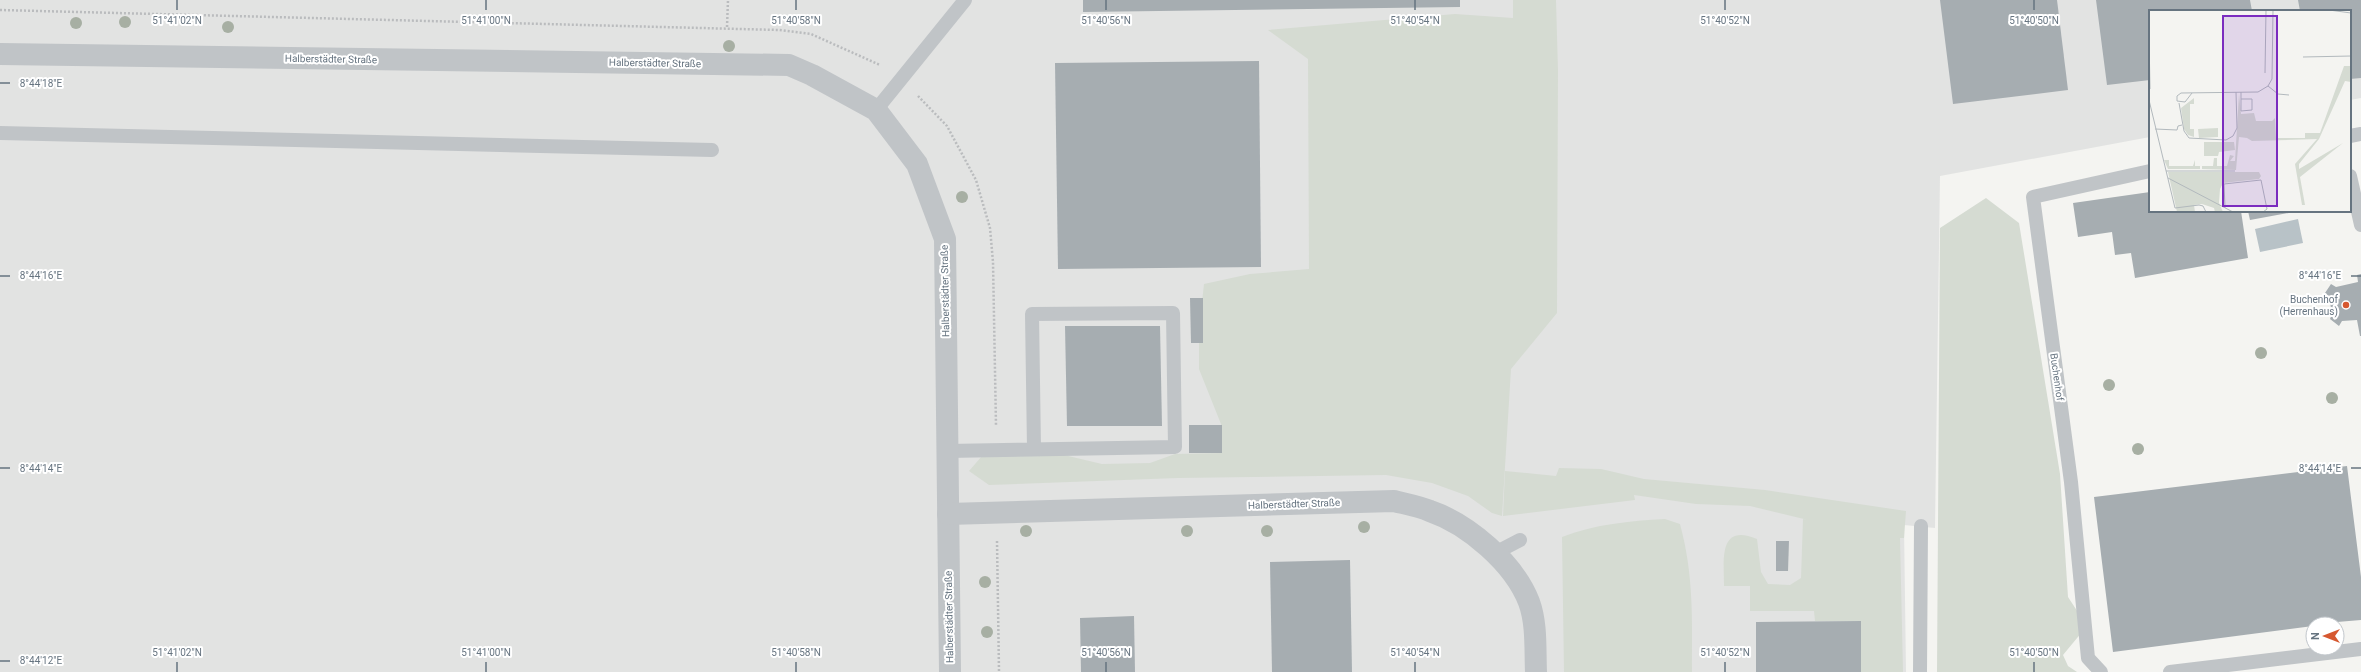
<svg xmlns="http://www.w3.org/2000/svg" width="2361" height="672" viewBox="0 0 2361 672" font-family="Roboto,sans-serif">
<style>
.built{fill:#e2e3e2}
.green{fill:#d5dbd2}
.water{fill:#b8c2c7}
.building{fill:#a6adb1}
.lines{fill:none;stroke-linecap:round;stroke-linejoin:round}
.path{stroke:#babcbe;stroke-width:2.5;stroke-dasharray:2 2;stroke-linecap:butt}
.lane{stroke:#c0c4c7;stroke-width:14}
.street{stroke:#c0c4c7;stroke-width:22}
.tree{fill:#a7afa3}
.ticks{fill:none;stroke:#667480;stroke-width:1.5}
.poi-dot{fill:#d65830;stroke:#fff;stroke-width:1.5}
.labels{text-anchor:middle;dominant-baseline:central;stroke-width:4;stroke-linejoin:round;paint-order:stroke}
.street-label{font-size:10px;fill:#667480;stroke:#fff}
.poi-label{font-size:10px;fill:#667480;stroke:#fff;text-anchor:end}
.inset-road{fill:none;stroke:#b2b9bd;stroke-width:1}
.view{fill:#7b2cbf;fill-opacity:0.15;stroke:#7b2cbf;stroke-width:2}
.inset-edge{fill:none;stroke:#667480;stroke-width:2}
.ticks-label{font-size:10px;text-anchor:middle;fill:#667480;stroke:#fff;stroke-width:4;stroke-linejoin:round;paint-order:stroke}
</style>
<rect width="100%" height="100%" fill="#f4f4f1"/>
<!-- built -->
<path class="built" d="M0 0H2361V98L2350 100V11H2150V137L1940 176 1935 528 1904 525 1906 672H0Z"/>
<!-- green -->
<g class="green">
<path d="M1513 0H1556L1558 71 1557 313 1511 369 1502 516 1492 513 1468 496 1432 483 1386 475 1178 478 989 485 969 471 982 456 1064 455 1102 464 1150 463 1175 454 1221 453V424L1199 369V329L1204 284 1250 274 1309 269 1308 59 1268 30 1455 14 1513 18Z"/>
<path d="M1986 198 2019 223 2060 474 2068 597 2087 626 2063 655 2068 666 2077 672H1937L1940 228Z"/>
<path d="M1559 468 1601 469 1644 479 1765 490 1906 511 1904 538H1900L1903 672H1861V621H1815L1814 611H1750V586H1724C1724 560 1718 523 1757 539L1761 572 1768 584 1790 585 1801 578 1803 519 1808 520 1750 506 1696 504 1634 495 1635 500 1503 516 1505 471 1556 476Z"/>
<path d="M1665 519 1680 524C1694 576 1692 619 1692 672H1564L1562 537C1596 524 1629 521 1665 519Z"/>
</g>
<!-- water -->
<path class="water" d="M2298 219 2303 243 2260 252 2255 229Z"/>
<!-- building -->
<g class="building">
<path d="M1083 0H1460V7L1083 12Z"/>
<path d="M1940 0H2057L2068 90 1953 104Z"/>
<path d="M2096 0H2250L2252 11H2150V80L2107 85Z"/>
<path d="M2298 0H2361V78L2350 79V11H2300Z"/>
<path d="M1259 61 1261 267 1058 269 1055 63Z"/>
<path d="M2150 192V211H2241L2248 258 2135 278 2131 253 2115 255 2112 232 2078 237 2073 203Z"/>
<path d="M2248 211H2294V212L2250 220Z"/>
<path d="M2361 274V336H2360L2357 320 2342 321 2339 326 2330 319 2332 314 2329 296 2325 293 2331 284 2336 287 2358 282 2357 275Z"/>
<path d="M1190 298H1203V343H1191Z"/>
<path d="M1065 326H1160L1162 426H1067Z"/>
<rect x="1189" y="425" width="33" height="28"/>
<path d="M2347 466 2361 577V620L2313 624V626L2113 652 2094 497Z"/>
<path d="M1776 541H1789L1788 571H1776Z"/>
<path d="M1350 560 1352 672H1272L1270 562Z"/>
<path d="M1134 616 1135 672H1081L1080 618Z"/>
<path d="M1861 621V672H1756V622Z"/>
</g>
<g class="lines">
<!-- path -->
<g class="path">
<path d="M0 10 779 30 811 34 880 65"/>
<path d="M727 27 728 0"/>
<path d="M918 96 947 126 976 180 990 228 993 262 996 426"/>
<path d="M997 541 999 672"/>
</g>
<!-- lane -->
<g class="lane">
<path d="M876 110 965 0"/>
<path d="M0 133 712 150"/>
<path d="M2350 136 2361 134"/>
<path d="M2350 176 2361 225"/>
<path d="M947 451 1175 447 1173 313 1032 314 1034 449"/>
<path d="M1495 553 1520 540"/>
<path d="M1920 672 1921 526"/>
<path d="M2101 672 2088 658 2071 482 2033 197 2150 171"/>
<path d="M2170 672 2361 649"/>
</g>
<!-- street -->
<g class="street">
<path d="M0 54 789 65 812 75 876 110 917 164 945 239 950 672"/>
<path d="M948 514 1394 501C1406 504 1418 506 1430 511 1468 524 1514 563 1529 602 1537 624 1535 649 1536 672"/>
</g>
</g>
<!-- trees -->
<g class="tree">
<circle cx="125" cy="22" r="6"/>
<circle cx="76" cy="23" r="6"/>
<circle cx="228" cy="27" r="6"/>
<circle cx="729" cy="46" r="6"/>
<circle cx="962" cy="197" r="6"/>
<circle cx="2261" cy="353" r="6"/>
<circle cx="2109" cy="385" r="6"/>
<circle cx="2332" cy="398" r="6"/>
<circle cx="2138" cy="449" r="6"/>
<circle cx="1364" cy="527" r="6"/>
<circle cx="1026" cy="531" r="6"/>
<circle cx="1187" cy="531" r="6"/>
<circle cx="1267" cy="531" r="6"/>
<circle cx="985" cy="582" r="6"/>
<circle cx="987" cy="632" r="6"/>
</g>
<!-- ticks -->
<path class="ticks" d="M177 0V10M486 0V10M796 0V10M1106 0V10M1415 0V10M1725 0V10M2034 0V10M0 83H10M0 276H10M2351 276H2361M0 468H10M2351 468H2361M0 661H10M177 662V672M486 662V672M796 662V672M1106 662V672M1415 662V672M1725 662V672M2034 662V672"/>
<!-- markers -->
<circle class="poi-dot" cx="2346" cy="305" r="4"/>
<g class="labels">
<!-- street labels -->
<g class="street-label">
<text transform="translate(331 59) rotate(1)">Halberstädter Straße</text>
<text transform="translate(655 63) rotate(1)">Halberstädter Straße</text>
<text transform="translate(945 291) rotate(-91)">Halberstädter Straße</text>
<text transform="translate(2057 377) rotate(82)">Buchenhof</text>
<text transform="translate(1294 504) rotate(-2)">Halberstädter Straße</text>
<text transform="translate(949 617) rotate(-91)">Halberstädter Straße</text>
</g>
<!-- poi labels -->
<g class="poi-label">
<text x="2338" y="299">Buchenhof<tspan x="2338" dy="12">(Herrenhaus)</tspan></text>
</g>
</g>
<!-- overview -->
<g transform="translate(2149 10)">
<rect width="202" height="202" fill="#f4f4f1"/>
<path d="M195 56H202V72L196 71 170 129 150 154V159L194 133 151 167 156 195H153L146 154 168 129 103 131 98 128 90 127 87 160 53 159V156H64L65 148H68V156H78L81 145 85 146 81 151H86L90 84 92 104 105 103 107 111H123L126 108 127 128H156V123H171ZM45 88V94H41V119H45V127L39 125 35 119 32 98ZM69 118V127L50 128 49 119ZM55 132H85L86 140 70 142 69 146H55ZM15 150H20V156H44L46 150V156H51V159H19ZM19 162H110L112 166 110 169 74 173 71 179 70 193 74 202H66L65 198 53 194 45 195 46 202H28Z" fill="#d5dbd2"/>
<path class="inset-road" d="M180 0 202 3M0 28 1 79M154 47 202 46M116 63 117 0M119 76 129 84 140 85M92 82V101L103 100V89H92M43 83 36 92 28 91V86L32 83 109 82 119 76 123 69 124 0M0 90 26 198 50 195 54 196 57 202M30 93 35 121 40 128 77 130 84 126 88 118 87 82M6 119 28 120 29 116 33 115M17 161H86M19 168 84 202M76 198 75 174 112 170 118 199 114 202"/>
<path class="view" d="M74 6H128V196H74Z"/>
<rect width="202" height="202" class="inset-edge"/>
</g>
<g class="ticks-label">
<text x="177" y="24">51°41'02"N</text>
<text x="486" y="24">51°41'00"N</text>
<text x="796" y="24">51°40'58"N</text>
<text x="1106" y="24">51°40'56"N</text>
<text x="1415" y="24">51°40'54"N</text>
<text x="1725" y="24">51°40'52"N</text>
<text x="2034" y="24">51°40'50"N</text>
<text x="41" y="87">8°44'18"E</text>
<text x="2320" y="279">8°44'16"E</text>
<text x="41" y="279">8°44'16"E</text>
<text x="2320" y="472">8°44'14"E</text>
<text x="41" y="472">8°44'14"E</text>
<text x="177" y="656">51°41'02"N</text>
<text x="486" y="656">51°41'00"N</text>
<text x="796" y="656">51°40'58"N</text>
<text x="1106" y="656">51°40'56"N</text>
<text x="1415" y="656">51°40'54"N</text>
<text x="1725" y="656">51°40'52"N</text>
<text x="2034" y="656">51°40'50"N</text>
<text x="41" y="664">8°44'12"E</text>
</g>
<!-- north arrow -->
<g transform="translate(2325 636) rotate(270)"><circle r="19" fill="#ffffff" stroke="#c2c7cc"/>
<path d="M0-3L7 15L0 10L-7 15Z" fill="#d65830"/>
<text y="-6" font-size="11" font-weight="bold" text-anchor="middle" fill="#667480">N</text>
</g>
</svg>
